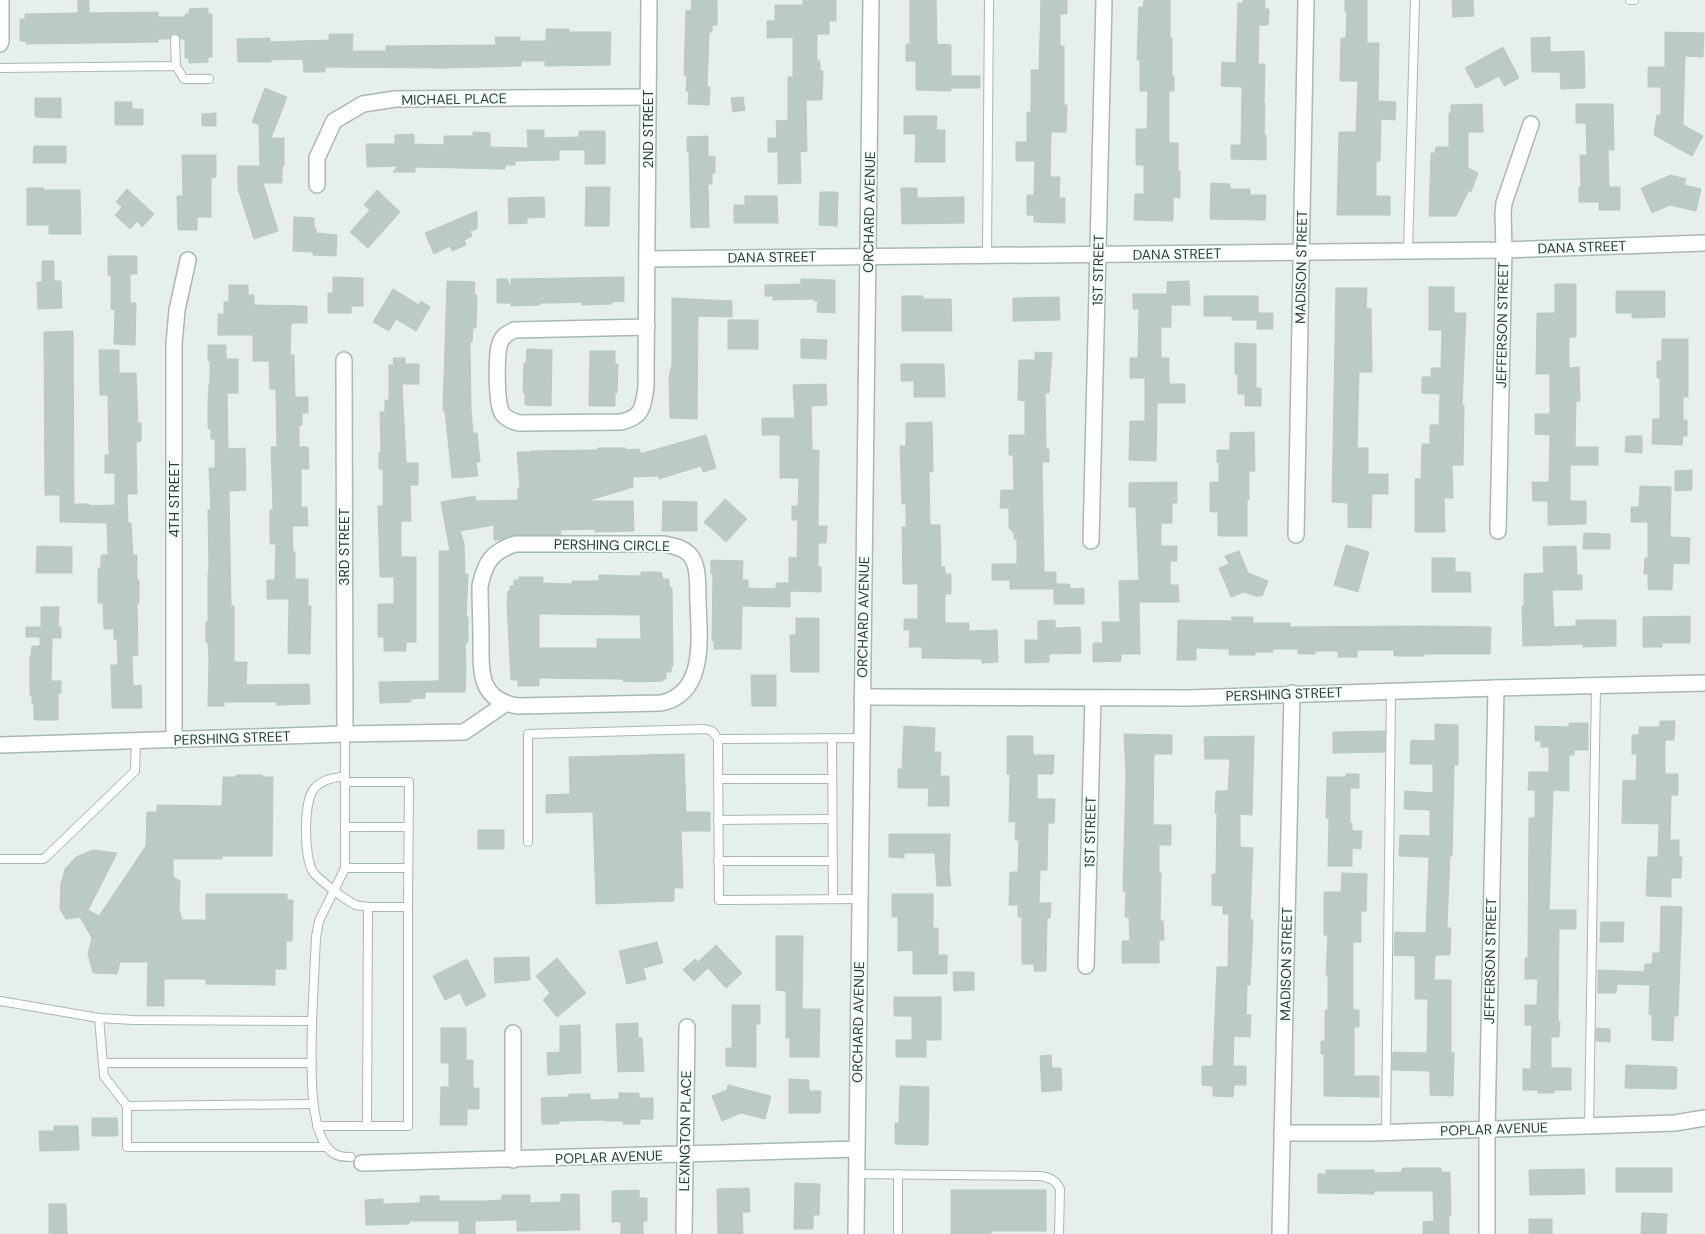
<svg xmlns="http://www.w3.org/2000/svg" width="1705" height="1234" viewBox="0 0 1705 1234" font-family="'DM Sans',sans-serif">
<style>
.building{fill:#bbcac4;stroke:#b8c9c2;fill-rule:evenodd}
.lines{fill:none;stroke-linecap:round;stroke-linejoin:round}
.service-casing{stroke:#a8b8b2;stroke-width:10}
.minor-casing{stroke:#a8b8b2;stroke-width:18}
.tertiary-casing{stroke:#a8b8b2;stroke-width:18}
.secondary-casing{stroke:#a4bbb3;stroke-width:18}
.service{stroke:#fff;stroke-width:8}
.minor{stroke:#fff;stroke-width:15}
.tertiary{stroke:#fff;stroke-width:15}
.secondary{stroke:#fff;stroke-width:15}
.labels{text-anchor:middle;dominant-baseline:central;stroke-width:4;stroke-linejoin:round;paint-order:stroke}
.street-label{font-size:14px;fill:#24423a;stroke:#f7fbf9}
</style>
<rect width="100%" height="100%" fill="#e6efeb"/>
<!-- building -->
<g class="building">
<path d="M78 0H89V13L158 12V17H185V14H189V9L208 8V14H212V57H208V62L189 63V58H185V39H181L179 36 175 33 172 35 169 39H158V42L26 44V41H20V19H25V14L78 13Z"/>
<path d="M692 0H717V25H712V32H709L707 87H710L709 105 688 104 689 91H686L687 75H684L686 10 691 11Z"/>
<path d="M803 0H836V21H829V34H817V61H820V71H823L822 100H806L807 151 800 152 801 183 778 184V152H768V138H777L776 121 788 120V77H793V37L767 38V21H775V5H803Z"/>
<path d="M910 0H936L937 44 951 45V76H980V88H951V91L916 90V61H906V44H910Z"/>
<path d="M1041 0H1067V14H1060V46H1064V105H1067L1066 132H1051L1050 177H1060L1059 198H1065V223L1034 222V215H1027V195H1034L1035 161H1016V142H1027V112H1031V70H1039Z"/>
<path d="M1144 0H1170V38H1172V76H1174V91H1169V143H1178V171H1180V198L1173 197V221L1134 220 1135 194H1144V165H1136V129H1147L1148 91H1140V60H1137L1139 7H1143Z"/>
<path d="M1243 0H1265V9H1269L1268 25H1259L1258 64H1265L1264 103H1265L1264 135H1266V160L1231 159V145H1241L1242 87 1221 86 1222 62 1236 63 1238 3H1243Z"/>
<path d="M1345 0H1367V43H1379L1378 101 1396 102 1395 120 1381 119 1380 161H1376V196H1390V215H1337L1339 132H1356L1358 81H1340L1341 38H1346L1347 12H1345Z"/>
<path d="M1452 0H1473L1474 16 1453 17Z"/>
<path d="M546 29H569V32H611L610 65 545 66V61H521V66L446 68 325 67V72H304L303 59 271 60V62H238L237 39 270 38V42L329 40V34H353L352 51H386V46L496 45 495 37H520V41H546Z"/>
<path d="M1665 32 1704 33 1703 57 1685 56 1683 125 1703 136 1692 156 1654 135 1657 115H1661V87H1648V67H1665Z"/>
<path d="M1550 37V52L1584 51 1585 88 1561 89 1560 72H1532L1531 38Z"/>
<path d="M1503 47 1519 78 1504 86 1499 76 1476 88 1465 68Z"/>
<path d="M265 88 287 97 271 138H284V166H282V183H263L278 231 254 239 238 189V166H260L259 125 252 122Z"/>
<path d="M743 97 745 110 733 112 731 98Z"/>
<path d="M35 98H61V118L35 117Z"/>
<path d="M115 102H132V109H143V125H115Z"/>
<path d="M1482 104 1483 132H1468V168L1478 173 1471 192 1469 190 1456 216H1429L1431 153H1435L1436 147H1449V113H1451V105Z"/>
<path d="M1576 104H1613L1614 150H1608L1609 187H1620V210H1599V202H1579V187H1581L1580 155H1587L1586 123H1576Z"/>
<path d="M216 113V126H202V114Z"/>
<path d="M904 116H937L936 130H945V162H915L916 134H904Z"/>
<path d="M527 130H544V138L579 137V131H605V164H585V150H559V160L515 161V165H505V169L415 167V172H393L398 166 367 167 366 144H395V135L414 134V144L444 145V136H473V132L490 133V147L528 148Z"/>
<path d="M708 136V157L715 156V173H712V184H708L709 227 691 228 689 152H687V137Z"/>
<path d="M34 146H66V163H33Z"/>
<path d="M182 155H216V177L211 178V217H197V230H178L177 196H183Z"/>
<path d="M1671 175 1686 179 1684 185 1701 189 1696 211 1670 205 1652 213 1641 188Z"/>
<path d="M1211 183 1230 184V189H1250V195H1266L1265 220 1210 219Z"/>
<path d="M586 187H610L609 226H585Z"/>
<path d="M27 188H44V190H80L81 234H49V225H27Z"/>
<path d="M901 188H917V198L964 197V223L902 224Z"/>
<path d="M127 189 154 214 142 227 137 221 130 229 115 215 122 207 116 202Z"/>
<path d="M377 190 400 212 368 248 350 232 370 210 364 205Z"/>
<path d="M820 192H838L837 226 819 225Z"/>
<path d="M745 196H777L778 223H734V205H745Z"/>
<path d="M544 197 545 217 527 218V223L509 224 508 198Z"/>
<path d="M477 211V229L470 231 472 236 464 240 466 245 452 251 450 246 434 254 425 233Z"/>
<path d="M294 217 314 218V228H316V233L337 235 336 256 313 255V252L293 251Z"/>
<path d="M108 256H137V274H130V303H136L135 345 114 344 115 310 111 309V275H108Z"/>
<path d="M42 261H54V281H61L62 308 38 309 37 282H42Z"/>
<path d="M333 277 363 278V306H351V313H328V293H333Z"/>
<path d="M624 277V301L612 302V304L582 305V302L553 303H540V305L511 306V303H497V279H507L511 288V279Z"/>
<path d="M801 279 835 280V313L817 312 818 301H814V299L773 300V296H765V285L801 284Z"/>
<path d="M447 281 475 282 474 295H477L476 328H473L472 342H470L471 409 473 433H477L480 462H476L478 476 452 478 445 411H443Z"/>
<path d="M1189 281 1190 305H1171V327H1161V358H1169V384H1185V403H1157L1156 461 1129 460 1130 421H1145V378H1130V358H1138L1139 309H1133V294H1167V282Z"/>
<path d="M1555 284H1576V337H1569V368L1579 367 1580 401H1576L1575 447H1598V465H1570V501H1586V524L1548 525V501H1533L1532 482H1549L1550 435 1535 434V414H1550V374H1536L1537 313H1555Z"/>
<path d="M229 285H248V295H254V305L307 306V323H291L290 355H294L295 397H308V413H302V425H299V447H308L309 469H301V507H307L308 526H292L293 552H295V579H308V606H311L310 654 288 653 289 599H267V580H275L276 544H270V510H273L271 447H277L276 389H270L269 361H253V335H218V314H224V302H229Z"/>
<path d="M1429 287H1454V313H1466L1462 405 1464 406 1463 465H1452L1453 498H1444L1445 532H1415V479H1421L1422 444H1430V425H1439L1440 394 1422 393V377H1431V368H1441L1442 330H1429Z"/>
<path d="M1336 288H1367L1366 308 1371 309 1372 372H1359L1357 448H1368V474H1388V494H1372L1371 528 1348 527V503L1332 502Z"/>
<path d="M393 289 419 305 421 301 430 307 416 331 396 319 389 331 373 322Z"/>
<path d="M1616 291H1665V317L1632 318V313H1616Z"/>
<path d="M902 296H923V299H951L952 331H902Z"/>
<path d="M1204 296H1258V313H1273V329H1257V320H1232V316H1204Z"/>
<path d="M1059 297 1060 320 1013 321V298Z"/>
<path d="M672 298 732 301V317L698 316 697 419 670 418 669 377 672 364Z"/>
<rect x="728" y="320" width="30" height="29"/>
<path d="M73 331 74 504H89V506L115 505V473H105V455H109L108 395H100L99 350H119V373H136L138 423H141V441L136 442 137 494H127L128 523H131L133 555H137V580H139V603H137L138 655 132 656 133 686 141 685 142 708H112L111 665H118L117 639H114V629H104L103 603H98V568H101V555H108L107 523 60 522V495H45L44 332Z"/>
<path d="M801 339 827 340 826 359 801 358Z"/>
<path d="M1662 339H1688V397H1683V420H1687V436H1683L1682 445 1652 444 1653 419H1660V378H1657V361H1662Z"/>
<path d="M1235 343 1256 344V388H1261V406H1245V394H1238V375L1235 374Z"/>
<path d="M208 345H226V359H238V393H227L228 449 245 448 246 490 229 491 231 606H234V662H247L246 685 309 684 310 704 277 705V702H224V706H208L209 656 208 642H206V622H208V571H209L208 510H211L209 468H215V439H211V429H208V403L209 384 210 383V361H208Z"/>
<path d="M527 349 552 350 551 406 525 405V393H523L524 363H526Z"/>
<path d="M590 351H615V364H618L617 393H615V406H589Z"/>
<path d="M1035 352 1052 353 1049 393H1045L1046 449H1049V462H1042L1044 572H1056V584H1070V589L1084 588V604H1054V589H1010V580H992V564H1017V539H1014V533L1009 528V508H1000L1001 490H1014L1013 455H1009V435H1025V401L1018 400 1019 360H1035Z"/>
<path d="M393 358H405V364H419V384H402L406 463H418V485H410L411 521H401V557H416V642H406V651H384V637H378V604H394V577H380L378 506H383V469H379V452H381L380 412H385V400H389V365H394Z"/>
<path d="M901 364H944L945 397H914V381H901Z"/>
<path d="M826 384 827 405 811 406 812 450H819L818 526H827L826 543H818V567H821V592L790 591V607L742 606 741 649H714V641H712L713 574H711V560L743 561 742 580H748V588L776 589V583H789V557L797 558 798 520H792V506H798L799 478H780V435H762V418H795L793 385Z"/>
<path d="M932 422 933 472H929L930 525H940L941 567H945V574H951V594H945V623H969V631L997 630 998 662 982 663V659L922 658V647H909L910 630H904V619H918V584H903L902 527H906V504H902L900 446H906V423Z"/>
<path d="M1254 432 1255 471H1249V500H1247V536H1218V512H1210V482H1219V463L1217 462V450H1230V433Z"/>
<path d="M706 435 716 468 703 472 701 466 659 479V476L633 477V487L587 501H633L634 531 595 532V529L560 530 561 535H515L501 540H494V525L460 531 464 543 465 574H468L466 617H468V643H465L466 667 465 692H425V698L411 699V702L380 703 379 682 439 681V551H450L441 502 475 496 476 501 518 500V488H520L517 452H531V451L598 450V448H626V450L640 449V454Z"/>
<path d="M1626 436H1642V453L1625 452Z"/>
<path d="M1692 470V490L1675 491V471Z"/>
<path d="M1177 482V503H1172V523H1161V546H1177V561H1170V585H1178L1179 602H1139L1140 654H1121V661L1093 662V643H1103L1102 622H1120L1119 581 1139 580 1136 507H1129V483Z"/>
<path d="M1640 486 1671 487 1670 537 1690 538 1689 564 1673 563 1672 590 1648 589V574H1644L1645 558H1648V522H1631V507H1639Z"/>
<path d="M725 499 747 519 726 542 704 522Z"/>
<path d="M663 501 697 502V531H662Z"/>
<path d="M1584 533 1610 534V549H1583Z"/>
<path d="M1346 545 1369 552 1358 592 1334 585Z"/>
<path d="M37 546 72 547V573H36Z"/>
<path d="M1576 546 1577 575H1582V590H1552L1554 627 1576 626V620H1616V646L1583 647V644L1523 646 1522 606H1524V574L1544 573 1543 547Z"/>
<path d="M1239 551 1248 573 1268 581 1262 596 1259 595 1258 597 1244 592 1231 597 1219 568 1229 564 1225 556Z"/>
<path d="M1432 558H1455V572H1470L1471 592H1432Z"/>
<path d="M641 572H661L663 579H669V585L672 589 673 666H671V672H666V679H663V681L637 682 623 681V679L539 678V686H518V680H511L507 605 508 591H510V586H514V580H519V577H543V583L572 584V581H599V575L641 576ZM539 614 640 615 641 639H597V648H539Z"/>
<path d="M41 607H59L58 627H61V638H52L51 681H61V693H58V720H34V704H32V696H30V656H31L32 646H40V637H26V627H41Z"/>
<path d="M1690 616V643H1662V647H1643V617Z"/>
<path d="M1231 617H1253V623H1290V627L1423 626 1491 627 1490 654H1424V656H1394V650H1357V657H1338V651H1315V654H1298V649H1273V652H1255V655H1229V649L1196 648V660H1177L1178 620 1233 621Z"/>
<path d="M796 618H819V672H791L790 635H796Z"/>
<path d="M1055 620V628L1080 627 1081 653 1049 654V662L1025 663V640H1038V621Z"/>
<path d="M751 675H776V706H752Z"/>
<path d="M1660 721H1675L1674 740H1665V774H1678V795H1671L1670 840H1679V857H1682L1681 878H1671V897L1646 896 1648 857H1658L1659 824 1622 823 1623 780 1636 781 1637 754H1632V735H1639V727H1660Z"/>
<path d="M1569 723H1588V750H1574V755H1569V791L1553 790 1549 910H1576V929H1559L1558 1022H1560L1559 1037H1551V1068H1571V1090H1554V1093H1538V1090H1523V1069H1531L1532 1025H1525V1005H1537L1538 979H1525V958H1528L1529 818H1535V790H1528L1529 772H1549V747H1541V741H1535V726L1569 727Z"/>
<path d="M1435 724 1458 725V765H1454L1452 856H1450L1448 902 1447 928H1451L1450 955H1435L1434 980H1451V1053H1454L1453 1096 1430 1095V1071L1392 1070 1393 1052 1427 1053 1428 999H1415V956L1394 955 1395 932 1426 933 1429 857 1399 856 1400 835 1430 836V810L1404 809 1405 791 1433 793V764H1410L1411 740 1435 741Z"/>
<path d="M904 726 935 728 934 752H941L940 776H949V806H928L929 788H898V769H902Z"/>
<path d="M1385 731V752L1333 753V732Z"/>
<path d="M1124 734 1172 735V754H1154L1153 825H1171V845H1159V873H1161L1160 921H1163L1164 940H1159V963H1122V941H1130L1129 917H1125L1126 891H1123L1126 774Z"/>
<path d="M1007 736H1033V755H1054L1053 774H1037V799H1055L1054 823H1048L1047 870H1040L1039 903H1051L1050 918H1047L1046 971H1034V964H1022V917H1018V905H1009L1010 872H1018L1019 840H1015L1016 822H1009L1010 774H1007Z"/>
<path d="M1254 736 1252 815 1240 814V847L1253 848 1250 919 1253 920 1252 946 1250 985H1247L1246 1015H1251L1250 1037 1234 1036 1233 1066H1246V1085H1234L1233 1097 1213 1096V1086L1202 1085V1066H1213L1217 967H1228L1229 914H1223V906L1212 905V874H1216L1217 813H1215L1216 791H1228L1230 759H1205L1204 737Z"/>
<path d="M684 754 686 812H710V831H681L683 888H674V901L596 904 593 812 546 813V795L570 794 569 757Z"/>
<path d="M1346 774H1359V788H1350V823H1352V831H1362L1361 849 1352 848V866H1328L1329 818H1326L1327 777H1346Z"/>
<path d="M236 775H262V777H273L272 856H222V859H173V877L180 881 179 909 182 920H206V894H287V900H293L292 941H286V969H275V985L206 984V979H164V1006H147L148 962H120L117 974 93 973 88 954 92 938 80 917 66 919 60 909 61 884 65 869 76 857 93 850 117 853 88 910 99 916 146 846 147 812H157V805L222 806 223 777H236Z"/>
<rect x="478" y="830" width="26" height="19"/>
<path d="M889 834H950L949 871 951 886H937L935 853H904V858L889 857Z"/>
<path d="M1342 873 1367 874 1366 911H1361V942H1353V1010H1359V1027H1354V1076H1379V1097L1324 1096V1054H1321V1041H1325V1010H1328V976H1326L1328 935H1324V892H1341Z"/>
<path d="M892 894H933V928H938V955H947V974H913V950L898 951V917H892Z"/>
<path d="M1661 906 1682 907 1678 1016H1674L1673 1041 1652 1040V1015L1649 1014 1650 985 1617 984 1616 993H1598V970L1644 972 1645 964H1652L1653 953H1660Z"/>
<path d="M1601 922H1624L1623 942H1600Z"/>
<path d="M776 936H803L802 1009H820L819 1057H790V1038H786V991L776 990Z"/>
<path d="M657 942 663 963 643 968 646 979 627 984 619 951Z"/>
<path d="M716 945 742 973 726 988 708 968 694 981 683 970 695 959 698 962Z"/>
<path d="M529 957 530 980 495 983 494 958Z"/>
<path d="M557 958 586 993 557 1017 543 1000 550 993 536 976Z"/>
<path d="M467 959 486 996 466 1006 460 993 445 1000 433 976Z"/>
<path d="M953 972H974V990L954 991Z"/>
<path d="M894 997H941V1040H926V1057H896V1040H912V1016H894Z"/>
<path d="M732 1005H760V1024H756V1067L726 1066V1048H732Z"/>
<path d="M638 1023V1038H642L644 1071 618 1072 616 1024Z"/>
<path d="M580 1025 581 1073 548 1075 547 1053 560 1052V1026Z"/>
<path d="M441 1028H466V1060H473V1088H479V1109H467V1125H440L441 1087H449V1063H441Z"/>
<path d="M1596 1028 1610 1029V1042L1596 1041Z"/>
<path d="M1051 1055 1052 1068H1061L1062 1090 1042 1092 1040 1056Z"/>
<path d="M1626 1065 1677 1067 1676 1089 1625 1088Z"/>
<path d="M789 1079 809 1080V1091H821L820 1113H789Z"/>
<path d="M728 1085 771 1096 765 1119 741 1113 722 1121 712 1096 727 1090Z"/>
<path d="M900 1086 929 1087 928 1145 895 1144V1123H899Z"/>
<path d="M619 1093H639V1098H653V1119H640V1124H623V1121H605V1120L559 1121V1124H542L541 1098 569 1097V1094H590V1100L619 1099Z"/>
<path d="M92 1118H117L118 1136H92Z"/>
<path d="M54 1126H78L79 1150 40 1151 39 1131H54Z"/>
<path d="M1402 1168H1441V1172H1450L1451 1215H1449V1234H1423V1222L1434 1221 1433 1191H1374V1194L1318 1193V1174H1326V1170H1374V1173L1402 1172Z"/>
<rect x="1616" y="1168" width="56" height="24"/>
<path d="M1584 1169 1585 1194 1530 1195 1529 1170Z"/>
<path d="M795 1183 820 1184 819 1215H813V1229H794Z"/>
<path d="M749 1188 750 1212H742L743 1234H718L717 1189Z"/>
<path d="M639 1190V1198H647V1221H643V1234H621V1222H612V1191Z"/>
<path d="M951 1190H1046V1231H991V1234H951Z"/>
<path d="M561 1194H579L580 1230 517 1231V1220L475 1221V1234H459V1221H409V1224L366 1225 365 1200 383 1199V1204L420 1203V1196H439V1201H486L502 1200V1195H530V1203L561 1202Z"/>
<path d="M49 1204H66L67 1234H49Z"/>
<path d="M1642 1213 1667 1214 1666 1234H1641Z"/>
<rect x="1529" y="1219" width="23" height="15"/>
</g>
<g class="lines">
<defs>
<g id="service">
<path d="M1630 0H1634"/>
<path d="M175 39 176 66"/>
<path d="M0 68 176 66 184 79H209"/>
<path d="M1408 251 1415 0"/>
<path d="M987 255 989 0"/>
<path d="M345 734V868H408"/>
<path d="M832 738 833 899"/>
<path d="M345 776C334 778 322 779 314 789 303 802 304 857 313 872 318 879 348 902 356 905 359 906 364 906 368 907"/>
<path d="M718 779H832"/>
<path d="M345 782H409L408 907"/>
<path d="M718 820 832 819"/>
<path d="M345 827H408"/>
<path d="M528 842V734L705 729 712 731 718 739"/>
<path d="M0 859H43L46 857 135 771 136 741"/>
<path d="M718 861H832"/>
<path d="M859 899 719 900 718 739 862 738"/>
<path d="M0 1001 99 1018 134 1020 312 1021C312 1051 306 1134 333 1153 338 1157 345 1157 351 1157"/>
<path d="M99 1018 104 1076 127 1106 313 1104"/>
<path d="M312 1021 316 937 319 921 345 868"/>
<path d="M103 1063H312"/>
<path d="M127 1106V1147H326"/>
<path d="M317 1126H408V907H368L367 1126"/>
<path d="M1589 1126 1596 686"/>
<path d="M1386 1132 1391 691"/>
<path d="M856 1174 1041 1176C1050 1178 1056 1180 1060 1189L1059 1234"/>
<path d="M898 1174V1234"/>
</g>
<g id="minor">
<path d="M317 185V158L334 121 363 104 395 99 647 97"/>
<path d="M648 259 1504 250 1705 243"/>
<path d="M647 327 514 330C508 333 502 336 500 343 496 354 496 403 502 413 506 419 512 421 519 423L621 422C643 417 643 407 646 387 647 258 647 129 649 0"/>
<path d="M344 360 345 734"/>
<path d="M1498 531 1504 250 1503 213 1504 203 1531 124"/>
<path d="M1296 535 1306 0"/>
<path d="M1091 541 1104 0"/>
<path d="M515 544H664C673 546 682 547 689 554 700 565 697 587 698 602 699 636 707 694 661 703L518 706C479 700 481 673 481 641 481 623 480 605 480 586 485 563 491 552 515 544Z"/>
<path d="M862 697 1189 698 1496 688 1705 683"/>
<path d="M174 740V344L177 310 188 260"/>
<path d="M0 745 345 734 464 732 505 704"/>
<path d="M1086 966 1093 698"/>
<path d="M513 1033V1160"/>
<path d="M1282 1133H1371L1675 1123 1705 1118"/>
<path d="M362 1163 857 1149"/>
<path d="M684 1234 687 1027"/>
<path d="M1280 1234 1292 693"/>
<path d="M1487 1234V1130L1496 688"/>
</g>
<path id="tertiary" d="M856 1234 871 0"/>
<path id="secondary" d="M0 44 1 41V0"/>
</defs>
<!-- service casing -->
<use href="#service" class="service-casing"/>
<!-- minor casing -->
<use href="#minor" class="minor-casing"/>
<!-- tertiary casing -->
<use href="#tertiary" class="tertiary-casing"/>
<!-- secondary casing -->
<use href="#secondary" class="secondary-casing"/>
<!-- service -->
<use href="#service" class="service"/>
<!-- minor -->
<use href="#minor" class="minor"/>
<!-- tertiary -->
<use href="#tertiary" class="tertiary"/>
<!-- secondary -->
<use href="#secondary" class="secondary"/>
</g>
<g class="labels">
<!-- street labels -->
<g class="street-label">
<text transform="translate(454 99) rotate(-1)">MICHAEL PLACE</text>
<text transform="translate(648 129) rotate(-90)">2ND STREET</text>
<text transform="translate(869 212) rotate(-89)">ORCHARD AVENUE</text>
<text transform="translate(1582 247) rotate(-2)">DANA STREET</text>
<text transform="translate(1177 254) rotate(-1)">DANA STREET</text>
<text transform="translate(772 257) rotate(-1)">DANA STREET</text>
<text transform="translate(1301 267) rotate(-89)">MADISON STREET</text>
<text transform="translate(1098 270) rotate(-89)">1ST STREET</text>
<text transform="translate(1502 325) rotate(-89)">JEFFERSON STREET</text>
<text transform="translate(174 499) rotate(-90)">4TH STREET</text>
<text transform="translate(612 545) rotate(1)">PERSHING CIRCLE</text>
<text transform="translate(344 547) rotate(-90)">3RD STREET</text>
<text transform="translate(863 617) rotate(-89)">ORCHARD AVENUE</text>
<text transform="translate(1284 694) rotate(-2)">PERSHING STREET</text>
<text transform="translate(232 738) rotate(-2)">PERSHING STREET</text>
<text transform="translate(1090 832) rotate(-89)">1ST STREET</text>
<text transform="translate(1490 961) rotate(-89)">JEFFERSON STREET</text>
<text transform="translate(1286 964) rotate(-89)">MADISON STREET</text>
<text transform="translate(858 1022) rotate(-89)">ORCHARD AVENUE</text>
<text transform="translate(1494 1129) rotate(-2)">POPLAR AVENUE</text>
<text transform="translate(685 1131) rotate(-89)">LEXINGTON PLACE</text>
<text transform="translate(609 1157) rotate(-2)">POPLAR AVENUE</text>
</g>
</g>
</svg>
